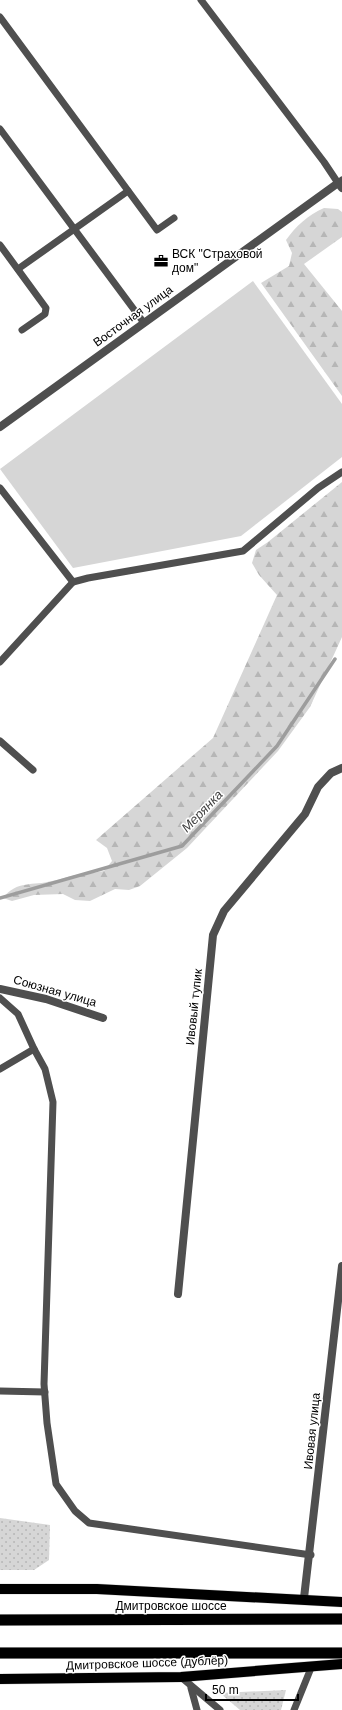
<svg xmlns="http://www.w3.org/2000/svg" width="342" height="1710" viewBox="0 0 342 1710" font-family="Helvetica,sans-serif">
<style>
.grass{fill:url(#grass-dots)}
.forest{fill:url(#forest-firs)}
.garden{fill:#d6d6d6}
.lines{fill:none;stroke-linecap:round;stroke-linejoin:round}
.stream{stroke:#9d9d9d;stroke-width:3.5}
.primary-casing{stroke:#dbdbdb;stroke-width:11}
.trunk-casing{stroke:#dbdbdb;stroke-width:12}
.service{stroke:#4f4f4f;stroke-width:7}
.minor{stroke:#4f4f4f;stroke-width:8}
.primary{stroke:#000;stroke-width:10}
.trunk{stroke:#000;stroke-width:11}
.labels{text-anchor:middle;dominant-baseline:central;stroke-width:3;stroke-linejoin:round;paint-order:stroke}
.poi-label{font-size:12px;fill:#000;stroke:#fff;text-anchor:start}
.street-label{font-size:12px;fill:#000;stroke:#fff}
.water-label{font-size:13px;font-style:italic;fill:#3e3e3e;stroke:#fff}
</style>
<defs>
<pattern id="grass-dots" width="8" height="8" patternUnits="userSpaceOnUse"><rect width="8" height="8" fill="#d6d6d6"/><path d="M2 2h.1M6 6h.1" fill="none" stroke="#b6b6b6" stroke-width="1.8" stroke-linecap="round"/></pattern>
<pattern id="forest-firs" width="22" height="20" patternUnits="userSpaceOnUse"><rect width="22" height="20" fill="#d6d6d6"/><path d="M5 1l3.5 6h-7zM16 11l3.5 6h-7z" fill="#b6b6b6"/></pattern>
</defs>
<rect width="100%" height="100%" fill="#fff"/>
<!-- grass -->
<g class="grass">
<path d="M0 1518 50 1525 49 1560 34 1570H0Z"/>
<path d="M286 1690 281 1710H240L220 1693Z"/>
</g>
<!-- forest -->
<g class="forest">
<path d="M324 208 338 209 342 212V237L304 264 342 311V396L261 283 289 266 292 253 286 240C296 226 308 215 324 208Z"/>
<path d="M342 482V637L310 707 278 751 187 848 140 886 129 890 115 889 90 901 75 900 63 894 34 895 12 901 3 898C17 880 33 886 52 881 60 880 68 876 76 875 85 873 94 873 104 871L112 861 107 848 96 840 213 738 277 595 259 575 252 563 256 550 268 542Z"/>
</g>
<!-- garden -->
<path class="garden" d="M253 281 342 404V457L241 536 73 568 0 469Z"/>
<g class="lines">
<!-- stream -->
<path class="stream" d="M0 898 182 846 277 746 335 659"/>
<defs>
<g id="primary">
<path d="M0 1589H97L342 1602"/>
<path d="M0 1679 181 1677 342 1664"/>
</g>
<g id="trunk">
<path d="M0 1620 342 1619"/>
<path d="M0 1653H342"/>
</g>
</defs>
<!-- primary casing -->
<use href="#primary" class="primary-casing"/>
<!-- trunk casing -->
<use href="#trunk" class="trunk-casing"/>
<!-- service -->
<g class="service">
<path d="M201 0 324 162 338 183 342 180"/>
<path d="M0 17 157 230 174 218"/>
<path d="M0 129 144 323"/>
<path d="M0 245 46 308 45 314 22 330"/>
<path d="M18 269 128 191"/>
<path d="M0 488 73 582 88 578 243 551 318 488 342 472"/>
<path d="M0 662 73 582"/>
<path d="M0 741 33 770"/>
<path d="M0 998 18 1014 34 1049 45 1069 53 1102 44 1384 47 1423 56 1484 75 1511 89 1523 311 1555"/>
<path d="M0 1069 34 1049"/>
<path d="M0 1391 45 1392"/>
<path d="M181 1677 220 1710"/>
<path d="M191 1688 197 1710"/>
<path d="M294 1710 311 1668"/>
</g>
<!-- minor -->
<g class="minor">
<path d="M0 427 338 183 342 188"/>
<path d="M0 989 46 999 103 1018"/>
<path d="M178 1294 213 935 224 911 305 814 318 787 331 773 342 768"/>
<path d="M304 1598 342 1266"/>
</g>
<!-- primary -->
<use href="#primary" class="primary"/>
<!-- trunk -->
<use href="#trunk" class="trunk"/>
</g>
<!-- icons -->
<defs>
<symbol id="office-bare" viewBox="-9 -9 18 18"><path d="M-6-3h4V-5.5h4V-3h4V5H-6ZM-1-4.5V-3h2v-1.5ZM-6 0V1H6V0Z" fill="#000" stroke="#fff" stroke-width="2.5" paint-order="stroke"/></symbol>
</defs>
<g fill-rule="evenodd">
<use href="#office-bare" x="151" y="251" width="20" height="20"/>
</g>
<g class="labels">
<!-- poi labels -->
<g class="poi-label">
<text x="172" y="254">ВСК "Страховой<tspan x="172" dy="14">дом"</tspan></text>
</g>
<!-- street labels -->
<g class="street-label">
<text transform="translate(133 316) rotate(-36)">Восточная улица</text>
<text transform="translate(55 991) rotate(16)">Союзная улица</text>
<text transform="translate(194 1007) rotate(-84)">Ивовый тупик</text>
<text transform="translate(312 1431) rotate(-84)">Ивовая улица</text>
<text x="171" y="1606">Дмитровское шоссе</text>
<text transform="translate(147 1663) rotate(-2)">Дмитровское шоссе (дублёр)</text>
</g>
<!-- water labels -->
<g class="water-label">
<text transform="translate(202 811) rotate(-46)">Мерянка</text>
</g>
</g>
<!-- scale -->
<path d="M206 1694v6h92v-6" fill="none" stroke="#000000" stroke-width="2"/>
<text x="212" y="1694" font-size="12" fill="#000000" stroke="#ffffff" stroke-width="3" paint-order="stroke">50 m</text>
</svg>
